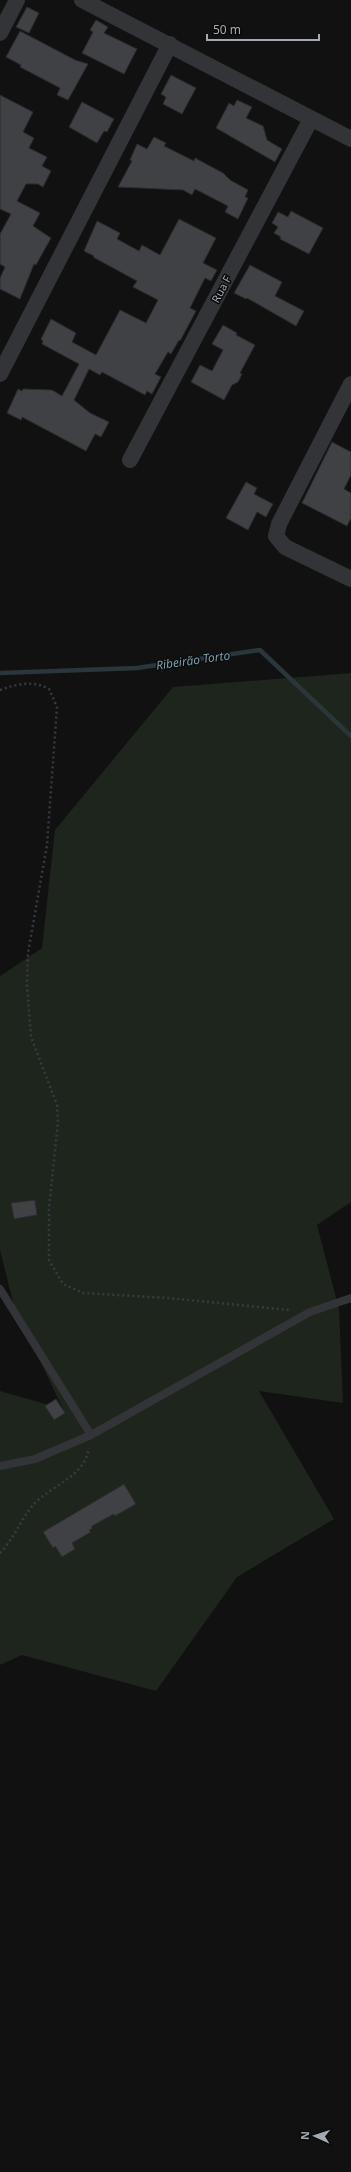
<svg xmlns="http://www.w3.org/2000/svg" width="351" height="2172" viewBox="0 0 351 2172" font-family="'Noto Sans',sans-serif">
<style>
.green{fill:#1e251d}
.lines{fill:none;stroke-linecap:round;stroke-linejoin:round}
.stream{stroke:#2b363a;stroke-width:4.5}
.building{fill:#404145;stroke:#2b2b2e}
.path{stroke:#383b3e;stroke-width:2.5;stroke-dasharray:2 3;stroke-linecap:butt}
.lane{stroke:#323437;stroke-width:8}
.street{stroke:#323437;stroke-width:16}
.labels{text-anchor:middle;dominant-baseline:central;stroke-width:3;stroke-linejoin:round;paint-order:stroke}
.street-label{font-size:11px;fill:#a3aab2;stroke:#0c0c0d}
.water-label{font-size:12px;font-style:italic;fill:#7b9eac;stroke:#0c0c0d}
</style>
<rect width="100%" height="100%" fill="#111112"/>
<!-- green -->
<path class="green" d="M351 673V1202L317 1225 339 1309 343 1403 259 1391 334 1519 237 1577 156 1691 22 1655 0 1665V1391L63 1409 14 1306 0 1250V976L42 948 55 830 173 687Z"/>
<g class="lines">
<!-- stream -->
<path class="stream" d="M0 673 137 668 260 650 351 736"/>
</g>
<!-- building -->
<g class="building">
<path d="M27 7 39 13 29 33 16 27Z"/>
<path d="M96 20 108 27 104 33 137 49 124 74 82 53 93 32 90 30Z"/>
<path d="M20 31 75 60 88 64 68 100 57 95 60 88 20 67 21 65 6 57Z"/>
<path d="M171 75 196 88 182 114 163 104 166 97 161 94Z"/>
<path d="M0 95 33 112 23 132 34 138 29 148 47 157 42 166 51 171 43 187 38 184H26L17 201 40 213 33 226 51 238 36 265 34 264 20 299 0 289V278L5 267 0 264V234L11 214 0 209Z"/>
<path d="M237 100 252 107 246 118 263 126 267 140 282 149 275 162 216 128 229 103 234 106Z"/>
<path d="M82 102 114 119 107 132 104 131 97 143 69 127Z"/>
<path d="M154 137 166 143 164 146 194 161 195 158 223 173 230 180 248 190 245 197 248 198 238 219 225 212 228 206 195 189 192 195 183 190 118 187 132 161 130 160 137 144 147 149Z"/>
<path d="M291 211 323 228 309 254 280 239 281 237 274 233 278 227 272 223 278 212 288 217Z"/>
<path d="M179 219 216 238 203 263 217 270 211 281 205 278 190 308 196 311 180 341 179 340 171 354 168 352 155 374 161 377 152 394 147 391 145 395 102 372 100 375 89 369 74 400 90 413 109 422 101 437 95 434 86 451 22 417 21 420 7 413 18 389 22 391 23 389 52 390 62 396 79 364 42 344 43 341 41 339 51 319 76 333 72 342 96 355 120 310 146 323 158 300 133 287 137 281 93 257 94 256 84 251 97 221 120 233 117 239 139 251 142 245 160 255Z"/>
<path d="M250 265 282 282 275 296 304 311 296 326 247 298 246 299 234 293Z"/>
<path d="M223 325 237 333 236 335 255 345 240 373 242 374 238 382 232 385 224 400 191 382 200 365 212 371 223 350 212 344Z"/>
<path d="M332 442 351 452V475L344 489 351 493V518L347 526 302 503Z"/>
<path d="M246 482 257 488 254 494 273 504 266 517 257 512 248 530 226 518Z"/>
<path d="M35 1200 37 1215 14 1219 11 1203Z"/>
<path d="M56 1399 65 1413 54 1420 45 1406Z"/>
<path d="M124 1484 136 1504 115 1516 114 1514 92 1526V1529L89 1530 91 1532 72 1543 75 1549 62 1557 55 1546 53 1548 43 1532Z"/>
</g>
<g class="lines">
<!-- path -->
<g class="path">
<path d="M0 690C17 684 33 680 49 689L57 707 47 845 28 953 27 985 31 1037 57 1105 58 1122 49 1208V1260L63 1284 83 1293 168 1298 290 1310"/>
<path d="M0 1553C15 1538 22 1516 35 1503 54 1484 84 1477 89 1448"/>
</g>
<!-- lane -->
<g class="lane">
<path d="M0 1289 91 1435"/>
<path d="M0 1466 35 1459 91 1435 310 1312 351 1298"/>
</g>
<!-- street -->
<g class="street">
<path d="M82 0 351 139"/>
<path d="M0 33 17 0"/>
<path d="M0 374 170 44"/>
<path d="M351 384 279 524 276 536 285 547 351 579"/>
<path d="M130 460 311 119"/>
</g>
</g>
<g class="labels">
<!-- street labels -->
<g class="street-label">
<text transform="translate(221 289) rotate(-62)">Rua F</text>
</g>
<!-- water labels -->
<g class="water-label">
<text transform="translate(193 660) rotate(-8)">Ribeirão Torto</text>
</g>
</g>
<!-- north arrow -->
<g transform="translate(315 2136) rotate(273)" stroke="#0c0c0d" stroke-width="3" paint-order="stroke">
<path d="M0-3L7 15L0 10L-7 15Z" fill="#a3aab2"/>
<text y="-6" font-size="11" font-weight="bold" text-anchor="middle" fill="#a3aab2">N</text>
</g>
<!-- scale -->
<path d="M207 34v6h112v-6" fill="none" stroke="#a3aab2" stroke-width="2"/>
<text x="213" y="34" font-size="12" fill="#a3aab2" stroke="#0c0c0d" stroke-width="3" paint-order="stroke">50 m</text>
</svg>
